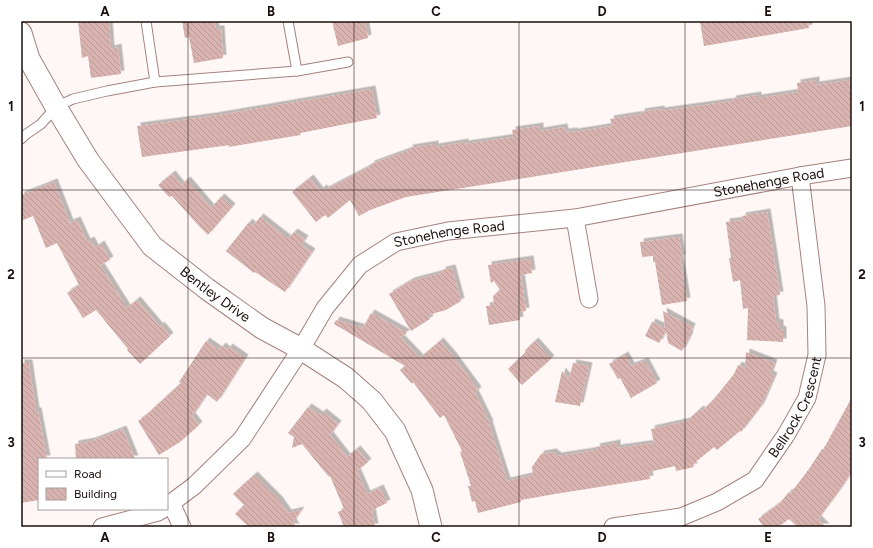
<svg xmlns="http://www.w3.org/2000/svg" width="873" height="548" viewBox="0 0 873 548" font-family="Figtree,sans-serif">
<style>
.building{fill:url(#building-back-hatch);filter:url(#shadow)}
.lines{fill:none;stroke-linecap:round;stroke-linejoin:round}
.service-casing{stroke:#a4827f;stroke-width:11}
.minor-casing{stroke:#a4827f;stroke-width:19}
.tertiary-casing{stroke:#a4827f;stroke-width:23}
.service{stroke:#fff;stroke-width:9}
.minor{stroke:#fff;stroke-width:17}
.tertiary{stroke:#fff;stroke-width:21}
.grid{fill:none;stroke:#1b0f0d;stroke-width:1;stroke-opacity:0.55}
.labels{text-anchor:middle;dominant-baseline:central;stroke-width:3.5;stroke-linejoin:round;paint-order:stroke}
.street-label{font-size:14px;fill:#1b0f0d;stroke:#fff}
.neatline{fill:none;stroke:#1b0f0d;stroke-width:1.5}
.grid-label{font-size:13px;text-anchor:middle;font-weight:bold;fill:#1b0f0d}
</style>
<defs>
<pattern id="building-back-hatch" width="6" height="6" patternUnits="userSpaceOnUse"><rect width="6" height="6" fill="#d8b3af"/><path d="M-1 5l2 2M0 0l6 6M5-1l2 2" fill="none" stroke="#b99995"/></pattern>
<filter id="shadow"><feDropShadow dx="3.5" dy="-3.5" stdDeviation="0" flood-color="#0004"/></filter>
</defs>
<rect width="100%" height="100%" fill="#fff7f6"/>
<!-- building -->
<g class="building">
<path d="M78 21H109L111 49 118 47 121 74 91 78 88 56 82 58Z"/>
<path d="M182 21H214L216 29H221L223 58 194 63 189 37 185 38Z"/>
<path d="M332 21H365L368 38 338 46Z"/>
<path d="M700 21H808L809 28 704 46Z"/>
<path d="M816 80V85L849 80 852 99V126L406 197 370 210 359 216 350 200 328 218 325 215 316 222 292 192 310 178 320 191 323 188 325 190 371 166V164L410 150 409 148 435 144V147L465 142V144L513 137 512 130 540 126V131L564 127 565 132 574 131V132L612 126 610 119 642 114 641 112 661 109V111L733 101 732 99 758 95V98L798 92 797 83Z"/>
<path d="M372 89 377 118 300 133 301 135 228 147 230 145 142 157 137 126 213 116Z"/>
<path d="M172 174 181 185 187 180 211 208 221 197 232 207 208 235 198 225 172 196 169 197 158 185Z"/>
<path d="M54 182 70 223 77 220 87 242 91 240 95 248 101 244 110 260 100 265 127 308 137 300 160 327 161 325 170 336 140 364 127 350 128 349 96 310 83 318 67 293 79 285 57 243 46 248 33 216 21 221V195Z"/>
<path d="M767 212 780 295 773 296 776 322 780 323V329L783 330V342L747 340 748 308 743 309 740 280 733 282 729 258H731L726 222 743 220 742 216Z"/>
<path d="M260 217 288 239 294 232 305 239 301 245 312 252 285 292 255 272 254 273 226 251 249 222 253 226Z"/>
<path d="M679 237 682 258H680L687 301 662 305 655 262H653V256L642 257 640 242Z"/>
<path d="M530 259 532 273 521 275 526 311 519 312 520 320 489 325 486 306 494 305 493 296 500 290 494 281 491 283 488 265Z"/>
<path d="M452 268 461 301 446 310 428 315 430 319 411 331 389 294 411 281 441 273 443 270Z"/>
<path d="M663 311 692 327 689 334 690 335 682 351 668 343 666 330 659 343 645 336 652 322 665 328Z"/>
<path d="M371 313 407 333 400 337 420 358 440 341 453 356 478 390 475 393 490 424H489L507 481 533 475 532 467 541 454 553 452 558 456 597 450 596 447 617 443V448L654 443 651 429 687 421 700 409 702 411 714 399 734 374 738 365 745 368 746 352 774 363 770 374 774 376 761 406 741 432 740 431 717 450 714 447 693 464 694 467 676 471 675 466 649 472 650 479 555 494 521 500V502L478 513 475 501 472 502 468 486H471L460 452 462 451 444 415 440 418 413 382 412 384 400 370 405 366 334 324 336 320 363 328Z"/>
<path d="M206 341 219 350 222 346 227 350 229 347 245 358 217 402 207 394 192 416 199 425 180 442 159 455 138 421 144 417 181 383 179 382Z"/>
<path d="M535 341 551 359 522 385 508 369 526 352 525 350Z"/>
<path d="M625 355 631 366 645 361 657 383 631 398 620 378 618 379 609 364Z"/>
<path d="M21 363H29L36 411H38L47 459H39V500L21 503Z"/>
<path d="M573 363 589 366 580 406 555 402 562 371 569 379Z"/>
<path d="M852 397V471L838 492 818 519 826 527H798L789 519 778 527H764L758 519 779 504 789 492 790 494 809 469 822 449 823 450Z"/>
<path d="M308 407 320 415 323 412 338 424 330 435 347 457 357 449 368 462 357 471 367 494 380 488 387 503 372 510 375 527H344L338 512 344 509 330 476 329 477 302 444 292 448 294 437 288 433Z"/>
<path d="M123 429 135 459H76L75 444 92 441Z"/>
<path d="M254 475 279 500 288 513 301 510 293 522 296 527H249L235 514 244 505 233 494Z"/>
</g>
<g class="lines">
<defs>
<g id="service">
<path d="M146 21 155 82"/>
<path d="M288 21 297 71"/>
<path d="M21 139 25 135 41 124 56 107 73 99 107 91 155 82 297 71 348 62"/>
</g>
<g id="minor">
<path d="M575 218 589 299"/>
<path d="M171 503 182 527"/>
<path id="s1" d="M167 506 194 486 242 439 301 349 325 308 360 265 396 242 448 231 575 218 800 176 852 168"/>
<path d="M102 527 158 512 163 509"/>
<path id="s2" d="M613 527 681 517 717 502 755 480 786 435 807 398 817 355 816 306 800 176"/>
</g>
<g id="tertiary">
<path id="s3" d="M21 33 29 59 56 107 88 160 152 246 207 289 262 328 301 349 346 378 372 401 395 431 422 490 431 527"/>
</g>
</defs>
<!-- service casing -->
<use href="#service" class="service-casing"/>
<!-- minor casing -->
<use href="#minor" class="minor-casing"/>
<!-- tertiary casing -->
<use href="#tertiary" class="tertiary-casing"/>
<!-- service -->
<use href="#service" class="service"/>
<!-- minor -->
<use href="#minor" class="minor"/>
<!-- tertiary -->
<use href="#tertiary" class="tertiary"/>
</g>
<!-- grid -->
<path class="grid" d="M188 21V527M354 21V527M519 21V527M685 21V527M21 190H852M21 358H852"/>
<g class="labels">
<!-- street labels -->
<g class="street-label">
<text stroke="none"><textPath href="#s1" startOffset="732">Stonehenge Road</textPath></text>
<text stroke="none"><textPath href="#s1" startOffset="408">Stonehenge Road</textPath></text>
<text stroke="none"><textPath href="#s3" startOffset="331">Bentley Drive</textPath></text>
<text stroke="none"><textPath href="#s2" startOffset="236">Bellrock Crescent</textPath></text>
</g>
</g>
<!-- border -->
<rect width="873" height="548" fill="none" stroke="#ffffff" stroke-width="44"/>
<!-- legend -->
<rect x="38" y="458" width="130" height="52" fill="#ffffff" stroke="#a49f9e"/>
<rect x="46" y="471" width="20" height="6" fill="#ffffff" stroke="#a49f9e"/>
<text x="74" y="478" font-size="12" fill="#1b0f0d">Road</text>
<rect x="46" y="488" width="20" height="12" fill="url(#building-back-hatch)" stroke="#a49f9e"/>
<text x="74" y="498" font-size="12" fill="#1b0f0d">Building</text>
<rect x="22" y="22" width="829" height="504" class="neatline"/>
<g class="grid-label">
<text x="105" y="16">A</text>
<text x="271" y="16">B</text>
<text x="436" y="16">C</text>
<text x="602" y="16">D</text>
<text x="768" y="16">E</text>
<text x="11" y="111">1</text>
<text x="862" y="111">1</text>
<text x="11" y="279">2</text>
<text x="862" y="279">2</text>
<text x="11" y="447">3</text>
<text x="862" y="447">3</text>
<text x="105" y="542">A</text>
<text x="271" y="542">B</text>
<text x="436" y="542">C</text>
<text x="602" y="542">D</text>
<text x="768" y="542">E</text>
</g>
</svg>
